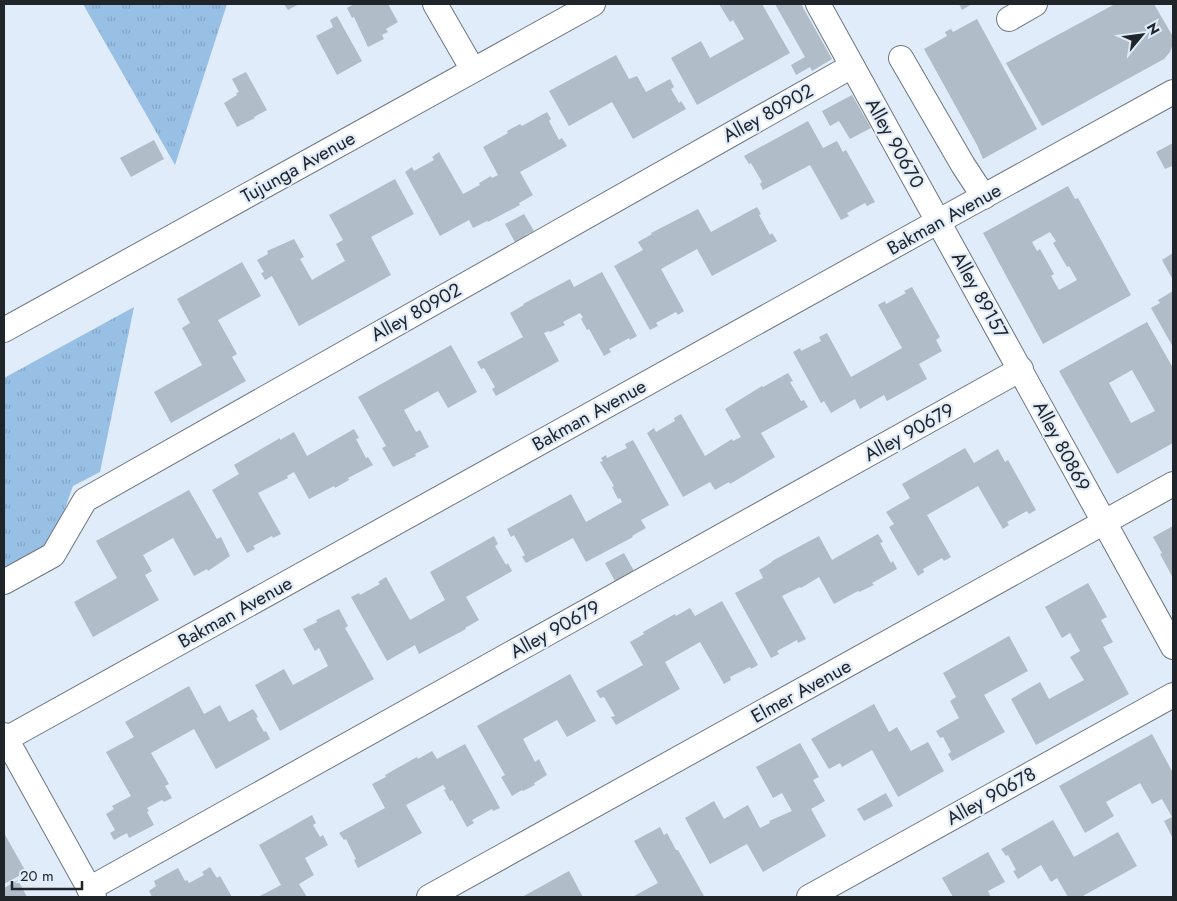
<svg xmlns="http://www.w3.org/2000/svg" width="1177" height="901" viewBox="0 0 1177 901" font-family="Jost,sans-serif">
<style>
.grass{fill:url(#grass-tufts)}
.building{fill:#b0bcc8;fill-rule:evenodd}
.lines{fill:none;stroke-linecap:round;stroke-linejoin:round}
.minor-casing{stroke:#6c7782;stroke-width:26}
.minor{stroke:#fff;stroke-width:24}
.labels{text-anchor:middle;dominant-baseline:central;stroke-width:4.5;stroke-linejoin:round;paint-order:stroke}
.street-label{font-size:19px;fill:#202529;stroke:#e0ecf9}
</style>
<defs>
<pattern id="grass-tufts" width="24" height="20" patternUnits="userSpaceOnUse" patternTransform="scale(1.25)"><rect width="24" height="20" fill="#98c0e5"/><path d="M3 7l-1-3M5 7V3M7 7l1-3M15 17l-1-3M17 17v-4M19 17l1-3" fill="none" stroke="#83a5c4"/></pattern>
</defs>
<rect width="100%" height="100%" fill="#e0ecf9"/>
<!-- grass -->
<g class="grass">
<path d="M83 4H227L175 165Z"/>
<path d="M134 307 100 472 73 486 59 525 45 549 4 572V378Z"/>
</g>
<!-- building -->
<g class="building">
<path d="M284 4H299L288 10Z"/>
<path d="M354 4H388L398 22 386 29 388 32 382 35 384 39 368 47 354 17 352 18 347 8Z"/>
<path d="M719 4H762L790 53 697 105 671 58 701 41 710 58 744 39 733 20 730 22Z"/>
<path d="M775 4H801L832 59 812 71 810 67 796 75 791 65 805 57Z"/>
<path d="M959 4H972L962 10Z"/>
<path d="M1115 4H1154L1172 35 1173 44 1170 52 1164 59 1042 126 1006 63Z"/>
<path d="M337 16 362 61 337 75 316 36 333 27 330 20Z"/>
<path d="M977 19 1037 129 983 159 977 145 924 49 947 36 945 32 951 29 953 32Z"/>
<path d="M616 55 629 79 637 76 646 92 670 79 674 87 671 89 679 103 681 101 686 109 633 139 612 102 569 126 549 91Z"/>
<path d="M246 72 267 110 254 117 255 118 237 127 224 103 237 95 236 93 239 92 232 79Z"/>
<path d="M852 95 871 128 850 139 839 121 830 126 822 111Z"/>
<path d="M547 112 551 119 549 121 559 140 562 138 567 146 520 172 533 195 519 203 520 205 488 222 487 221 473 228 469 220 440 236 405 172 412 167 414 171 434 160 432 157 439 152 463 194 480 185 479 183 491 176 492 178 498 175 483 147 508 133 507 131 520 124 522 126Z"/>
<path d="M808 121 823 148 837 141 843 152 846 150 875 202 867 206 865 203 847 213 849 216 841 220 810 165 763 190 760 184 762 182 751 163 749 164 744 156Z"/>
<path d="M154 140 164 159 131 177 120 158Z"/>
<path d="M1173 143V168L1172 166 1165 169 1156 152Z"/>
<path d="M395 179 414 214 371 237 391 275 299 326 272 276 265 280 261 273 264 272 257 260 268 254 267 251 294 239 304 257 300 259 312 280 345 261 336 244 343 240 329 215Z"/>
<path d="M1068 186 1075 199 1078 198 1131 295 1043 344 983 233ZM1050 232 1056 241 1053 243 1067 267 1069 266 1077 280 1059 290 1051 276 1054 274 1040 249 1037 251 1032 242Z"/>
<path d="M757 207 761 214 759 215 770 235 772 233 777 241 712 276 697 249 661 269 684 311 678 315 676 312 656 323 658 326 650 330 614 266 643 250 638 242 652 234 651 233 698 209 711 232Z"/>
<path d="M524 214 534 231 526 235 527 238 516 244 505 224Z"/>
<path d="M1173 253V280L1162 260Z"/>
<path d="M242 262 261 296 218 320 237 354 232 357 246 381 171 423 154 392 202 365 182 328 190 323 177 299Z"/>
<path d="M602 272 637 336 630 340 629 338 609 349 611 352 604 356 589 329 587 330 581 319 583 317 580 313 563 322 565 325 550 332 549 331 544 333 559 361 496 396 492 389 495 387 484 368 481 369 477 362 523 337 510 313 524 305 523 304 570 279 574 287Z"/>
<path d="M912 287 940 337 936 340 942 351 919 364 927 379 887 401 884 395 860 409 855 399 831 413 824 401 821 403 793 352 800 348 801 351 821 341 819 337 827 333 851 377 902 348 878 305 885 301 886 304 906 293 904 291Z"/>
<path d="M1173 291V347L1151 308 1160 303 1158 300Z"/>
<path d="M1147 322 1173 368V443L1117 474 1059 371ZM1132 370 1155 411 1131 423 1109 383Z"/>
<path d="M451 345 477 392 448 408 438 391 404 410 416 432 420 430 429 447 415 454 416 456 393 467 382 448 386 446 358 397Z"/>
<path d="M788 373 793 381 790 382 801 401 804 400 808 407 761 433 775 457 730 484 729 482 715 490 710 482 683 497 647 433 654 428 656 432 675 421 674 418 681 414 705 456 732 439 733 441 741 437 725 409 762 386 763 387Z"/>
<path d="M354 429 359 438 356 439 366 458 368 457 373 465 348 478 349 480 335 488 334 486 309 499 294 472 287 476 288 478 258 493 281 534 273 538 272 536 253 546 255 549 247 553 212 490 239 474 234 465 280 438V440L294 432 307 456Z"/>
<path d="M633 440 669 505 641 520 646 528 632 536 633 537 586 562 573 538 526 563 522 557 525 555 514 535 511 537 507 529 571 494 586 522 622 502 620 498 618 499 612 487 614 486 600 462 603 461 601 458 606 455 607 458 627 448 625 444Z"/>
<path d="M965 448 974 463 998 449 1005 462 1008 460 1036 510 1029 514 1027 511 1007 522 1009 525 1003 529 978 486 927 515 951 557 944 561 942 558 923 569 924 572 918 576 889 527 894 524 886 512 910 498 902 484Z"/>
<path d="M189 490 217 539 221 537 230 556 208 571 207 569 194 576 173 538 143 555 152 571 145 575 159 600 93 637 74 602 117 578 96 541Z"/>
<path d="M1173 526V570L1172 571 1173 578 1160 554 1162 553 1153 537Z"/>
<path d="M878 534 883 542 880 543 891 563 893 561 897 569 872 583 874 585 859 592 858 591 834 604 819 577 801 588 800 587 782 596 806 639 798 643 797 640 777 651 779 654 771 658 735 593 763 578 759 570 772 562V561L819 536 832 560Z"/>
<path d="M494 536 498 544 495 546 506 565 508 563 512 571 466 597 479 620 465 628 466 629 419 654 415 645 387 661 351 597 359 593 360 595 380 584 378 582 386 577 410 620 445 600 430 572Z"/>
<path d="M624 553 634 571 626 575 627 577 616 583 605 563Z"/>
<path d="M1088 583 1107 617 1101 620 1113 642 1103 647 1129 694 1036 745 1011 699 1040 682 1049 699 1084 680 1070 657 1080 651 1070 633 1062 638 1045 607Z"/>
<path d="M722 601 758 665 751 669 750 667 730 677 731 680 724 684 700 642 665 662 680 689 616 725 611 717 615 716 604 697 600 698 596 691 643 665 630 642 644 634 643 632 675 614 676 616 690 608 695 616Z"/>
<path d="M339 609 348 626 345 628 374 679 280 731 255 685 284 669 293 685 328 666 319 648 315 651 303 629 317 622 316 620Z"/>
<path d="M1009 636 1028 671 984 695 1005 732 952 761 948 754 951 752 943 737 940 738 936 731 959 718 950 701 956 697 943 673Z"/>
<path d="M570 674 596 721 567 737 557 720 523 739 535 762 539 759 547 775 534 783 535 785 523 791 522 790 512 796 501 777 505 775 477 726Z"/>
<path d="M189 686 204 714 220 705 229 722 253 709 258 717 256 718 264 732 266 731 270 739 216 769 194 729 151 753 169 784 165 786 172 798 164 802 162 800 147 808 149 811 147 812 154 825 129 838 127 833 114 840 110 833 115 830 106 814 114 809 112 806 131 796 106 752 134 737 125 722Z"/>
<path d="M874 704 889 732 897 727 911 751 928 742 944 771 898 797 872 750 842 767 840 763 829 769 811 739Z"/>
<path d="M1152 734 1173 773V839L1164 821 1172 817 1162 799 1152 804 1140 783 1106 802 1114 816 1085 833 1059 786Z"/>
<path d="M800 743 819 777 813 780 825 801 811 809 826 836 763 872 747 844 710 864 685 818 714 801 724 819 748 805 760 828 770 823 769 821 792 811 782 793 773 798 756 767Z"/>
<path d="M465 744 500 808 493 811 492 809 472 820 474 823 467 827 452 800 450 801 444 790 446 789 443 785 406 805 422 833 358 868 354 860 356 859 346 839 344 840 339 833 385 808 372 784 386 777 385 775 417 757 418 759 432 751 437 759Z"/>
<path d="M886 793 893 806 864 821 857 809Z"/>
<path d="M312 815 316 823 313 825 320 837 323 835 328 845 305 858 314 875 299 884 307 897H258L281 885 259 845Z"/>
<path d="M1053 820 1074 857 1118 832 1137 866 1081 897H1068L1057 878 1051 882 1041 865 1018 879 1013 871 1016 870 1008 855 1006 856 1001 849Z"/>
<path d="M660 827 664 835 667 833 676 850H678L704 896 635 897 634 896 658 883 634 841Z"/>
<path d="M4 833 26 872 4 884Z"/>
<path d="M988 852 1005 882 988 891 991 897H953L942 878Z"/>
<path d="M210 867 217 878 220 876 232 897H152L149 891 156 886 154 881 178 868 185 881 187 880 189 883 204 875 202 872Z"/>
<path d="M569 871 583 897H522Z"/>
<path d="M18 880 27 897H4V888Z"/>
</g>
<g class="lines">
<defs>
<g id="minor">
<path d="M435 4 473 70"/>
<path d="M818 4 1173 647"/>
<path d="M1009 19 1035 4"/>
<path d="M901 58 963 165 984 197"/>
<path d="M4 330 593 4"/>
<path d="M4 582 53 555 85 500 852 66"/>
<path d="M4 735 94 897"/>
<path d="M6 739 939 221 1173 92"/>
<path d="M89 889 1021 369"/>
<path d="M429 897 1173 484"/>
<path d="M809 897 1173 695"/>
</g>
</defs>
<!-- minor casing -->
<use href="#minor" class="minor-casing"/>
<!-- minor -->
<use href="#minor" class="minor"/>
</g>
<g class="labels">
<!-- street labels -->
<g class="street-label">
<text transform="translate(768 113) rotate(-29)">Alley 80902</text>
<text transform="translate(895 143) rotate(61)">Alley 90670</text>
<text transform="translate(298 167) rotate(-29)">Tujunga Avenue</text>
<text transform="translate(944 219) rotate(-29)">Bakman Avenue</text>
<text transform="translate(980 295) rotate(61)">Alley 89157</text>
<text transform="translate(416 312) rotate(-29)">Alley 80902</text>
<text transform="translate(589 415) rotate(-29)">Bakman Avenue</text>
<text transform="translate(909 432) rotate(-29)">Alley 90679</text>
<text transform="translate(1062 446) rotate(62)">Alley 80869</text>
<text transform="translate(235 612) rotate(-29)">Bakman Avenue</text>
<text transform="translate(555 629) rotate(-29)">Alley 90679</text>
<text transform="translate(801 691) rotate(-29)">Elmer Avenue</text>
<text transform="translate(991 796) rotate(-29)">Alley 90678</text>
</g>
</g>
<!-- border -->
<rect width="1177" height="901" fill="none" stroke="#202529" stroke-width="10"/>
<!-- north arrow -->
<g transform="translate(1142 35) rotate(61)" stroke="#e0ecf9" stroke-width="4" paint-order="stroke">
<path d="M0-4L9 19L0 12L-9 19Z" fill="#202529"/>
<text y="-8" font-size="14" font-weight="bold" text-anchor="middle" fill="#202529">N</text>
</g>
<!-- scale -->
<path d="M12 881v8h70v-8" fill="none" stroke="#202529" stroke-width="2.5"/>
<text x="20" y="881" font-size="15" fill="#202529" stroke="#e0ecf9" stroke-width="4" paint-order="stroke">20 m</text>
</svg>
